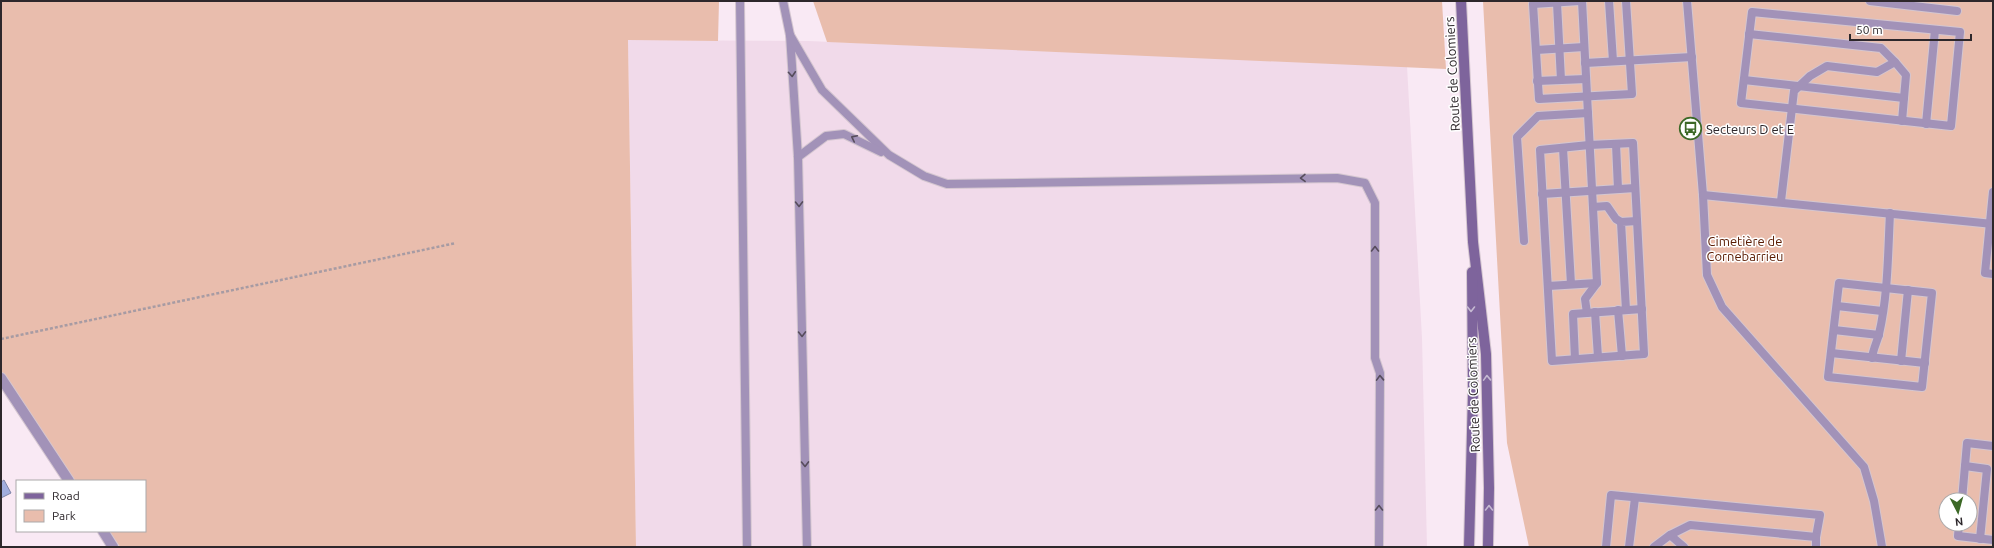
<svg xmlns="http://www.w3.org/2000/svg" width="1994" height="548" viewBox="0 0 1994 548" font-family="Ubuntu,sans-serif">
<style>
.built{fill:#f1daea}
.green{fill:#e9bdad;fill-rule:evenodd}
.water{fill:#a1addd;stroke:#7e85a8}
.lines{fill:none;stroke-linecap:round;stroke-linejoin:round}
.lane-casing{stroke:#d4c6d0;stroke-width:10}
.street-casing{stroke:#d4c6d0;stroke-width:12}
.secondary-casing{stroke:#d4c6d0;stroke-width:12}
.path{stroke:#a79ba3;stroke-width:2.5;stroke-dasharray:3 2;stroke-linecap:butt}
.lane{stroke:#a292b8;stroke-width:8}
.street{stroke:#a292b8;stroke-width:10}
.secondary{stroke:#7e649c;stroke-width:10}
.oneway{stroke:#564c5c}
.oneway2{stroke:#c5b9d2}
.labels{text-anchor:middle;dominant-baseline:central;stroke-width:3;stroke-linejoin:round;paint-order:stroke}
.street-label{font-size:13px;fill:#2d272b;stroke:#fff}
.poi-label{font-size:13px;fill:#2d272b;stroke:#fff;text-anchor:start}
.park-label{font-size:13px;fill:#591a00;stroke:#fff}
</style>
<rect width="100%" height="100%" fill="#f9e9f4"/>
<!-- built -->
<path class="built" d="M628 40 808 41 1407 66 1422 338 1427 547H636Z"/>
<!-- green -->
<g class="green">
<path d="M1 1H719L718 41 628 40 636 547H120L109 531H145V481H75L1 373Z"/>
<path d="M813 1H1442L1446 69 827 42Z"/>
<path d="M1483 1H1993V547H1529L1507 443ZM1946 500H1970V524H1946Z"/>
</g>
<!-- water -->
<path class="water" d="M4 480 11 493 1 498V482Z"/>
<g class="lines">
<defs>
<g id="lane">
<path d="M740 1 747 547"/>
<path d="M783 1 790 35 798 157 807 547"/>
<path d="M1579 1 1533 4 1539 99 1632 94 1626 1"/>
<path d="M1582 1 1597 283 1585 299 1587 313"/>
<path d="M1609 1 1613 61"/>
<path d="M1687 1 1703 195 1707 275 1722 307 1864 467 1874 501 1882 547"/>
<path d="M1870 1 1957 11"/>
<path d="M1557 3 1561 80"/>
<path d="M1752 12 1960 32 1951 126 1741 103Z"/>
<path d="M1749 34 1881 48 1895 62"/>
<path d="M790 35 822 90 889 155 924 176 947 184 1337 178 1365 183 1375 203V358L1380 373 1379 547"/>
<path d="M1536 50 1584 47"/>
<path d="M1585 63 1692 57"/>
<path d="M1744 80 1904 98"/>
<path d="M1537 81 1586 79"/>
<path d="M1926 124 1935 30"/>
<path d="M1633 143 1644 354 1552 361 1540 150 1589 145Z"/>
<path d="M1616 144 1618 189"/>
<path d="M1563 148 1571 284"/>
<path d="M798 157 826 136 844 134 881 152"/>
<path d="M1993 192 1985 273 1993 274"/>
<path d="M1542 194 1635 188"/>
<path d="M1703 195 1993 224"/>
<path d="M1781 201 1794 91 1810 76 1827 66 1877 72 1895 62 1906 75 1902 121"/>
<path d="M1593 207 1607 206 1616 219 1621 222"/>
<path d="M1524 241 1517 137 1538 116 1588 113"/>
<path d="M1839 283 1932 293 1922 387 1828 377Z"/>
<path d="M1548 286 1597 283"/>
<path d="M1837 306 1882 311"/>
<path d="M1618 310 1622 356"/>
<path d="M1626 310 1621 222 1637 221"/>
<path d="M1595 312 1598 357"/>
<path d="M1834 330 1879 335"/>
<path d="M1831 353 1925 363"/>
<path d="M1872 358C1873 349 1877 342 1879 334 1888 296 1888 252 1890 213"/>
<path d="M1575 359 1573 314 1642 309"/>
<path d="M1901 361 1908 290"/>
<path d="M1965 466 1987 469 1980 539"/>
<path d="M1962 500 1967 443 1993 446"/>
<path d="M1959 524 1958 536 1993 540"/>
<path d="M1670 535 1684 547"/>
<path d="M1606 547 1611 495 1820 515 1816 537"/>
<path d="M1629 547 1635 498"/>
<path d="M1654 547 1670 535 1690 525 1816 537V547"/>
</g>
<g id="street">
<path d="M1 378 69 481"/>
<path d="M103 531 113 547"/>
</g>
<g id="secondary">
<path d="M1461 1 1473 242 1486 354 1489 488 1488 547"/>
<path d="M1469 547 1473 392 1472 272"/>
</g>
</defs>
<!-- lane casing -->
<use href="#lane" class="lane-casing"/>
<!-- street casing -->
<use href="#street" class="street-casing"/>
<!-- secondary casing -->
<use href="#secondary" class="secondary-casing"/>
<!-- path -->
<path class="path" d="M1 339 456 243"/>
<!-- lane -->
<use href="#lane" class="lane"/>
<!-- street -->
<use href="#street" class="street"/>
<!-- secondary -->
<use href="#secondary" class="secondary"/>
</g>
<!-- one-way arrows -->
<defs><path id="oneway-chevron" d="M-2-3.5L2.5 0L-2 3.5" fill="none" stroke-width="1.6" stroke-linecap="round" stroke-linejoin="round"/></defs>
<g class="oneway">
<use href="#oneway-chevron" transform="translate(792 74) rotate(86)"/>
<use href="#oneway-chevron" transform="translate(854 138) rotate(-154)"/>
<use href="#oneway-chevron" transform="translate(1303 178) rotate(179)"/>
<use href="#oneway-chevron" transform="translate(799 204) rotate(89)"/>
<use href="#oneway-chevron" transform="translate(1375 249) rotate(-90)"/>
<use href="#oneway-chevron" transform="translate(802 334) rotate(89)"/>
<use href="#oneway-chevron" transform="translate(1380 378) rotate(-92)"/>
<use href="#oneway-chevron" transform="translate(805 464) rotate(89)"/>
<use href="#oneway-chevron" transform="translate(1379 508) rotate(-90)"/>
</g>
<g class="oneway2">
<use href="#oneway-chevron" transform="translate(1471 309) rotate(90)"/>
<use href="#oneway-chevron" transform="translate(1487 378) rotate(-92)"/>
<use href="#oneway-chevron" transform="translate(1489 508) rotate(-90)"/>
</g>
<!-- icons -->
<defs>
<symbol id="bus-ring" viewBox="-11 -11 22 22"><circle r="9.5" fill="#fff" stroke="#3c6826" stroke-width="1.5"/><path d="M-5-6H5V4H4V6H2V4H-2V6H-4V4H-5ZM-3.5-4V0h7V-4ZM-3.5 1.2v1.5H-2V1.2ZM2 1.2v1.5H3.5V1.2Z" fill="#3c6826"/></symbol>
</defs>
<g fill-rule="evenodd">
<use href="#bus-ring" x="1678" y="116" width="25" height="25"/>
</g>
<g class="labels">
<!-- street labels -->
<g class="street-label">
<text transform="translate(1452 74) rotate(-93)">Route de Colomiers</text>
<text transform="translate(1473 395) rotate(-92)">Route de Colomiers</text>
</g>
<!-- poi labels -->
<g class="poi-label">
<text x="1706" y="129">Secteurs D et E</text>
</g>
<!-- park labels -->
<g class="park-label">
<text x="1745" y="241">Cimetière de<tspan x="1745" dy="15">Cornebarrieu</tspan></text>
</g>
</g>
<!-- border -->
<rect width="1994" height="548" fill="none" stroke="#2d272b" stroke-width="4"/>
<!-- legend -->
<rect x="16" y="480" width="130" height="52" fill="#ffffff" stroke="#aba9aa"/>
<rect x="24" y="493" width="20" height="6" fill="#7e649c" stroke="#aba9aa"/>
<text x="52" y="500" font-size="12" fill="#2d272b">Road</text>
<rect x="24" y="510" width="20" height="12" fill="#e9bdad" stroke="#aba9aa"/>
<text x="52" y="520" font-size="12" fill="#2d272b">Park</text>
<!-- north arrow -->
<g transform="translate(1958 512) rotate(174)"><circle r="19" fill="#ffffff" stroke="#aba9aa"/>
<path d="M0-3L7 15L0 10L-7 15Z" fill="#3c6826"/>
<text y="-6" font-size="11" font-weight="bold" text-anchor="middle" fill="#2d272b">N</text>
</g>
<!-- scale -->
<path d="M1850 34v6h121v-6" fill="none" stroke="#2d272b" stroke-width="2"/>
<text x="1856" y="34" font-size="12" fill="#2d272b" stroke="#ffffff" stroke-width="3" paint-order="stroke">50 m</text>
</svg>
